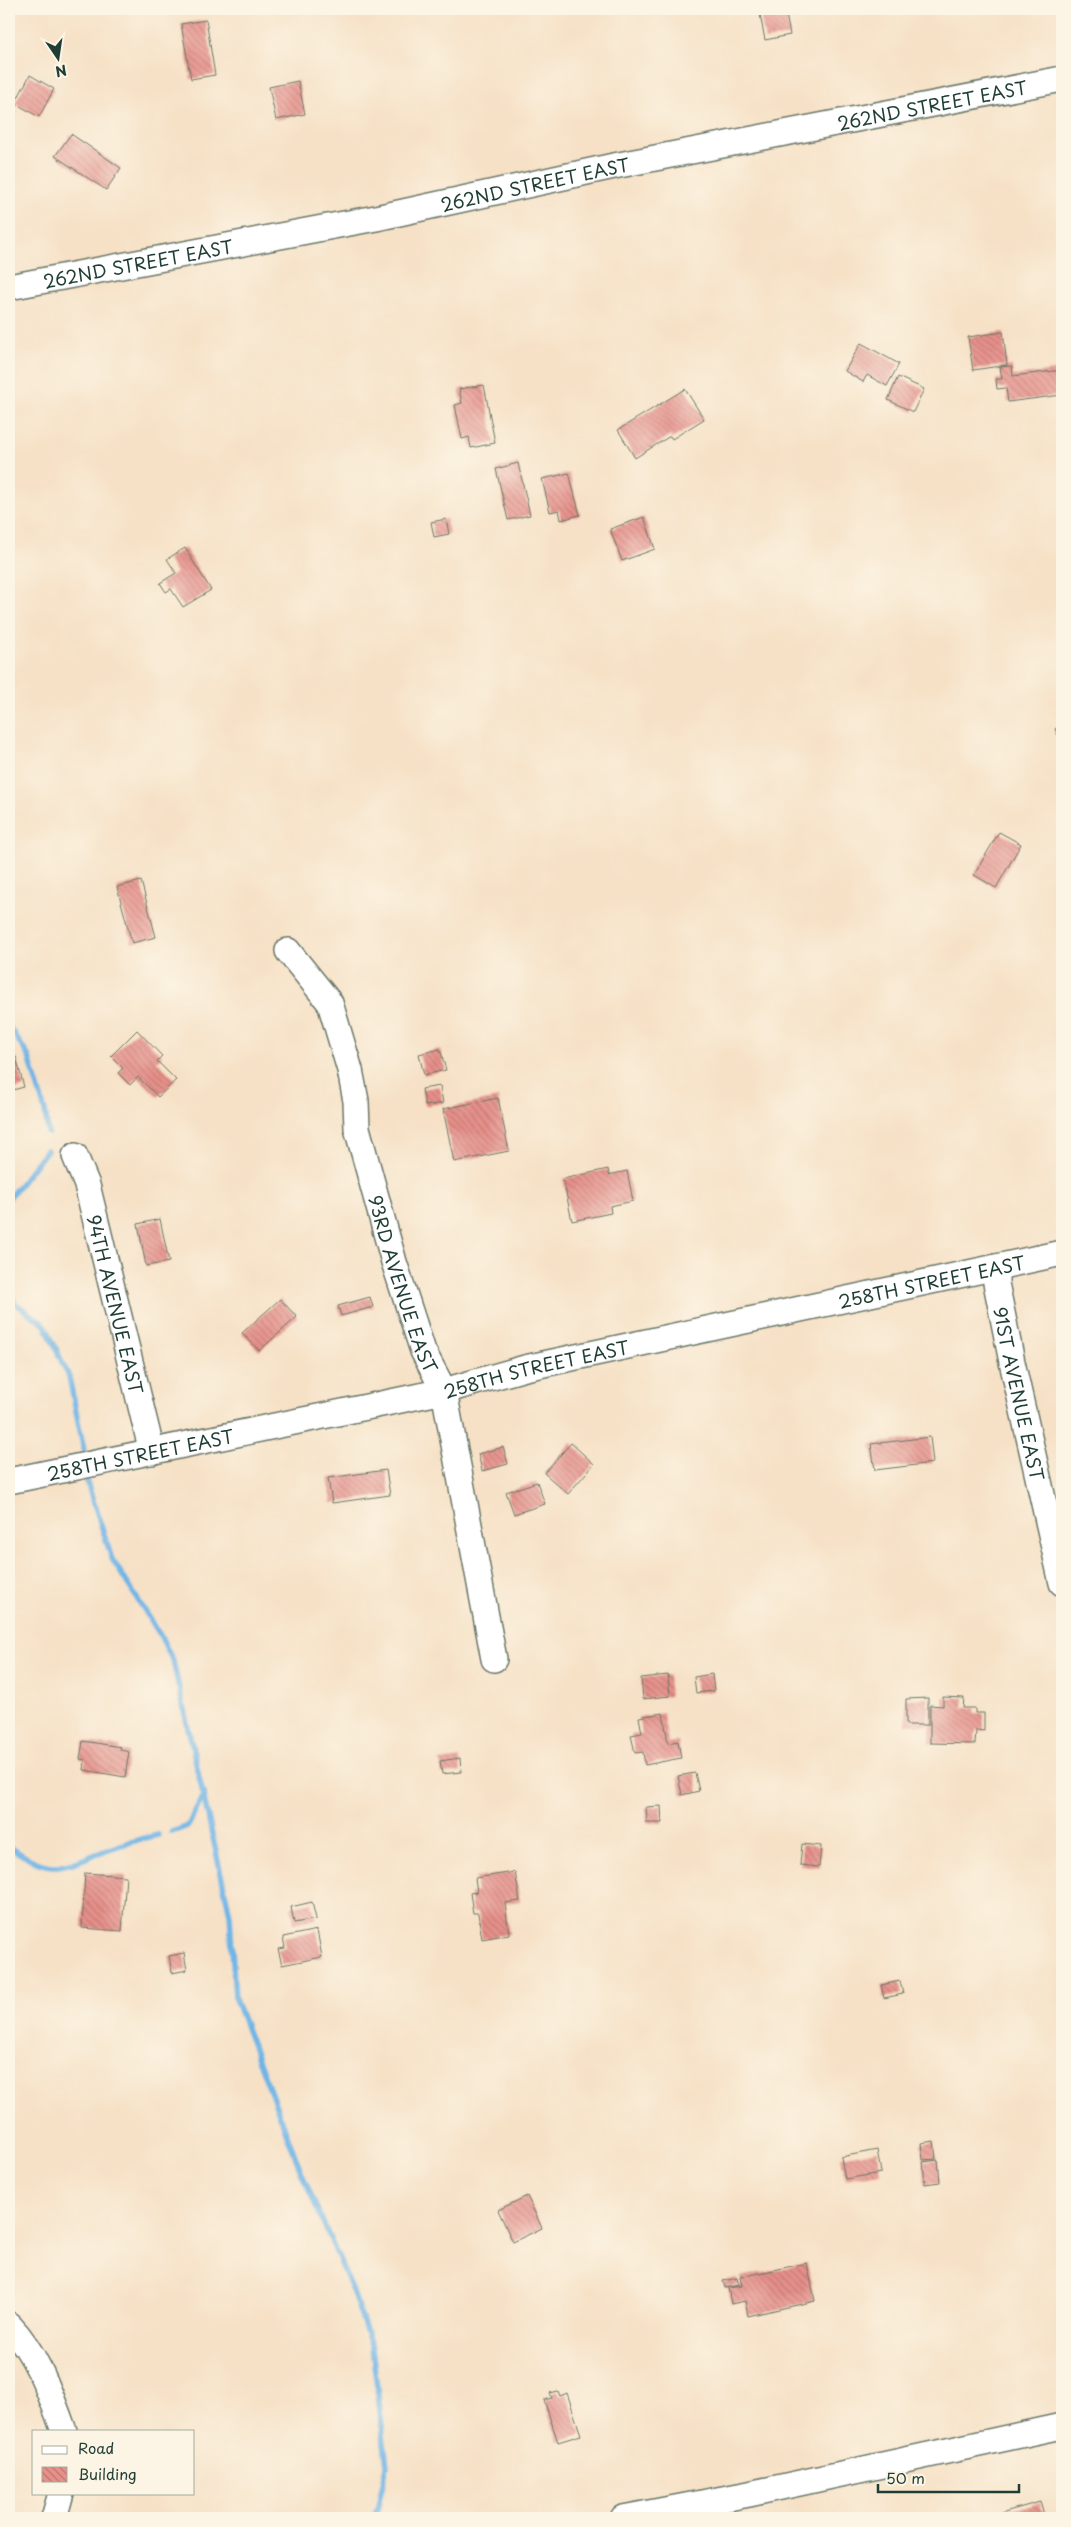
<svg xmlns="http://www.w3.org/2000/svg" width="1071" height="2527" viewBox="0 0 1071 2527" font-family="'Playpen Sans',sans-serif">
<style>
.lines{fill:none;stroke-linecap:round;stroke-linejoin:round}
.stream{stroke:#70b5e6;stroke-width:5.5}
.building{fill:url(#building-back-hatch)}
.minor-casing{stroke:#6a7667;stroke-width:28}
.minor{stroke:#fff;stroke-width:25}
.labels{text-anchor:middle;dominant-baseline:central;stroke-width:4;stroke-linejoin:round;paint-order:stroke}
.street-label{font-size:18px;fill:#1f3d34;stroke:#fcf5e5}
</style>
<defs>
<pattern id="building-back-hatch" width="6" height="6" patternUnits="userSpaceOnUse" patternTransform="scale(1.25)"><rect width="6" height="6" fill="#e7908a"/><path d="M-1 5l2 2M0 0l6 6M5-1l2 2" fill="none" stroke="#bb7772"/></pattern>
</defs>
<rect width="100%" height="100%" fill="#fcf5e5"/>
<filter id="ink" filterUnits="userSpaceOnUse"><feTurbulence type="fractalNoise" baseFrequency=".02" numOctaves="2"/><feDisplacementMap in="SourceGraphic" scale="10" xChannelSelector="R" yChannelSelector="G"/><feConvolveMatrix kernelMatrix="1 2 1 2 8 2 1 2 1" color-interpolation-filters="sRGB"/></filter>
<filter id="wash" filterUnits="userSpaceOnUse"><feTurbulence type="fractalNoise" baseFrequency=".0096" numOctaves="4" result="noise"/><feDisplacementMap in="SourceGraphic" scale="20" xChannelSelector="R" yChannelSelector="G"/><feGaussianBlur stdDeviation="1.12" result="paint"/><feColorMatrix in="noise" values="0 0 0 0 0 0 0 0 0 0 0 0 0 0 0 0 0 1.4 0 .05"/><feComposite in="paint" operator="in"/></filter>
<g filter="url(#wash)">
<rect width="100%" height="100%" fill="#f6e1c6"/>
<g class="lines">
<!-- stream -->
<g class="stream">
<path d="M9 1026 29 1057 45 1111 48 1133"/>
<path d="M9 1198 47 1150"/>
<path d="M9 1288 15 1303 45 1325 69 1377 84 1450"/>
<path d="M87 1482 112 1559 159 1633 173 1661 230 1914 235 1999 302 2174 351 2287 372 2348 387 2466 377 2510 373 2518"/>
<path d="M172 1832 188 1826 204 1793"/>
<path d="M9 1846C52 1878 65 1866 109 1849 125 1843 141 1839 158 1835"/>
</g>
</g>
<g id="blocks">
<!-- building -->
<g class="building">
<path d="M759 9H785L790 35 765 40Z"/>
<path d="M206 20 215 75 191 79 181 24Z"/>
<path d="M30 75 54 89 39 117 15 103Z"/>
<path d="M298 81 305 114 276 120 269 87Z"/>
<path d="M71 134 121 168 106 190 55 156Z"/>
<path d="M1003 332 1007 365 973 370 968 337Z"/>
<path d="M861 343 899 364 887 386 867 375 863 382 845 371Z"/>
<path d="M1012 366 1013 376 1062 370V395L1008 402 1006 388 997 389 996 379H1002L1000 367Z"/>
<path d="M898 377 924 389 913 412 888 400Z"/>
<path d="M484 385 495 443 471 448 469 437 462 439 455 405 462 403 459 389Z"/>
<path d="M685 389 704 419 672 439 670 436 635 458 618 430Z"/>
<path d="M518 463 530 515 508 520 496 469Z"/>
<path d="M569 473 580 515 561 520 559 510 550 512 542 479Z"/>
<path d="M644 517 655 549 622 561 610 529Z"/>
<path d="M446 519 449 534 434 537 431 522Z"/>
<path d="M185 548 211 590 183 607 171 589 166 592 160 583 176 573 167 559Z"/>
<path d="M1062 725V744L1055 729Z"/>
<path d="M999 832 1021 844 996 888 974 875Z"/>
<path d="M1062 833V850L1057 835Z"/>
<path d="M141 881 156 937 132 943 117 887Z"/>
<path d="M137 1030 162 1056 157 1061 176 1080 158 1097 138 1077 130 1085 118 1073 123 1068 111 1056Z"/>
<path d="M440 1049 446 1070 424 1075 419 1054Z"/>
<path d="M16 1057 24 1087 9 1091V1059Z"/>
<path d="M440 1086 443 1103 425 1106 422 1089Z"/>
<path d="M498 1098 509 1151 454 1162 443 1109Z"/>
<path d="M608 1169 609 1175 627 1171 633 1201 610 1206 611 1213 572 1221 563 1179Z"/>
<path d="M160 1219 169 1262 146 1266 138 1224Z"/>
<path d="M370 1297 373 1307 341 1316 338 1306Z"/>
<path d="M280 1299 297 1317 259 1351 242 1333Z"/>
<path d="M930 1437 933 1463 875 1470 871 1444Z"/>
<path d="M571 1443 594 1464 568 1494 544 1473Z"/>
<path d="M503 1447 508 1464 482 1471 478 1454Z"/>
<path d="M386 1470 390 1495 332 1503 328 1478Z"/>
<path d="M537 1482 545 1504 514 1514 506 1492Z"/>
<path d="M712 1674 714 1691 696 1693 694 1677Z"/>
<path d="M668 1675 670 1696 643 1699 641 1678Z"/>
<path d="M943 1697 964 1698 963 1708H975V1713H984V1731L976 1730 975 1744 930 1743V1705L943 1706Z"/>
<path d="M928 1698V1725H906V1699Z"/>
<path d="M663 1713 668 1743 678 1741 681 1758 645 1765 643 1752 635 1753 631 1735 642 1733 639 1717Z"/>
<path d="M83 1741 121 1747 120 1750 129 1752 125 1777 84 1770 85 1760 80 1759Z"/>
<path d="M460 1758 461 1772 442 1774 440 1761Z"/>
<path d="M695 1773 699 1791 682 1795 678 1776Z"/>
<path d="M661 1806 662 1823H647L646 1807Z"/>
<path d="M802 1844 821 1846 819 1867 800 1865Z"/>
<path d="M515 1872 520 1901 505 1903 509 1934 482 1939 478 1913H473L470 1893 477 1892 475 1878Z"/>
<path d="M85 1873 126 1876 122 1931 82 1928Z"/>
<path d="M312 1902 316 1919 294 1923 291 1907Z"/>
<path d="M317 1930 322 1957 282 1965 278 1949 285 1948 283 1937Z"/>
<path d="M184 1953 187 1970 172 1973 169 1956Z"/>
<path d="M900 1981 903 1994 884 1998 881 1985Z"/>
<path d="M934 2141 936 2159 923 2160 921 2143Z"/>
<path d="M877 2150 881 2173 845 2179 841 2157Z"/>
<path d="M938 2160 940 2182 925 2184 923 2162Z"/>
<path d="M527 2196 542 2228 513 2242 498 2210Z"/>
<path d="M807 2263 815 2301 748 2316 745 2301 731 2304 728 2288 742 2286 740 2277Z"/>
<path d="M737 2278 739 2285 725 2288 723 2281Z"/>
<path d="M558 2391 560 2396 567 2393 581 2435 558 2442 544 2400 552 2398 550 2393Z"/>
<path d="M1040 2502 1045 2518H998L997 2514Z"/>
</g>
</g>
</g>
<g filter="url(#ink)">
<use href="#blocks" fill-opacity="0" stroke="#6a7667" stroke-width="1"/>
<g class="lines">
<defs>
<g id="minor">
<path id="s1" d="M9 287 376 218 614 166 1062 79"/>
<path id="s2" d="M288 951 330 1003 350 1070 356 1101 357 1128 394 1262 423 1351 444 1391 494 1659"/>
<path id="s3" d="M75 1156 87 1185 152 1452"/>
<path id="s4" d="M996 1267V1283L1012 1362 1062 1583"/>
<path id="s5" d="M9 1481 444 1391 525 1368 1062 1253"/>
<path d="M9 2325C37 2354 50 2393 64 2431"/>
<path d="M54 2518 61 2493"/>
<path d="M623 2518 749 2494 1062 2426"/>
</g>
</defs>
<!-- minor casing -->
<use href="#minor" class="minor-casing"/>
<!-- minor -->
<use href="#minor" class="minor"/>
</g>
</g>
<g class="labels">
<!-- street labels -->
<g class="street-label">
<text stroke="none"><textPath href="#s1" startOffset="941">262ND STREET EAST</textPath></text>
<text stroke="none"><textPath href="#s1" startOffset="536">262ND STREET EAST</textPath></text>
<text stroke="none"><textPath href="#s1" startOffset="131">262ND STREET EAST</textPath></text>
<text stroke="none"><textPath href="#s5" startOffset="944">258TH STREET EAST</textPath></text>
<text stroke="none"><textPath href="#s2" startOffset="358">93RD AVENUE EAST</textPath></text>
<text stroke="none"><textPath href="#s3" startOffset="154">94TH AVENUE EAST</textPath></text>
<text stroke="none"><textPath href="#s5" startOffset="539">258TH STREET EAST</textPath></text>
<text stroke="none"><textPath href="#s4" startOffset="129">91ST AVENUE EAST</textPath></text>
<text stroke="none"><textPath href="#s5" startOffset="134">258TH STREET EAST</textPath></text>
</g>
</g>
<!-- margin -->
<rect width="1071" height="2527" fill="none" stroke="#fcf5e5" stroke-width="30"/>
<!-- legend -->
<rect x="32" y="2430" width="162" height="65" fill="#fcf5e5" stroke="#a4ab9e"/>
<rect x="42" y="2446" width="25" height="8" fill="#ffffff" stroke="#a4ab9e"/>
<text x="78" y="2454" font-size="15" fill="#1f3d34">Road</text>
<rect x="42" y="2467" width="25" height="15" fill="url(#building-back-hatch)" stroke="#a4ab9e"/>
<text x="78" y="2480" font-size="15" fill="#1f3d34">Building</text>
<!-- north arrow -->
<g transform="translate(58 58) rotate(167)" stroke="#fcf5e5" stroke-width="4" paint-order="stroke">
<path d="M0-4L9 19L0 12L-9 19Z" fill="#1f3d34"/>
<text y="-8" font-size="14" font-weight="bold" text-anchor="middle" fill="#1f3d34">N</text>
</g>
<!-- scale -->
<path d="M878 2484v8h141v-8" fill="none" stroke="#1f3d34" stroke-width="2.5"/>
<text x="886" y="2484" font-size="15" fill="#1f3d34" stroke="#fcf5e5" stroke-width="4" paint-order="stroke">50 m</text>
</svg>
